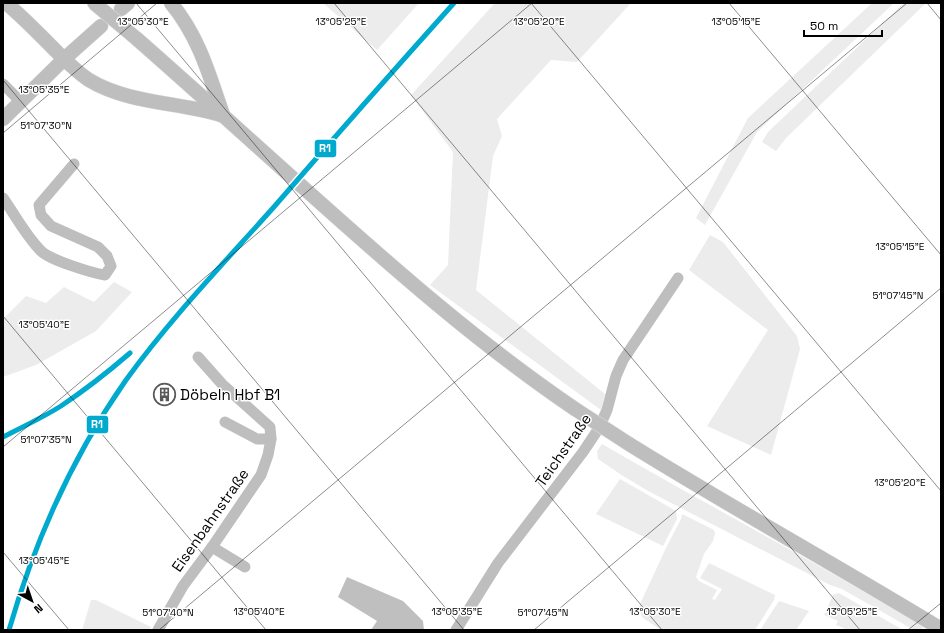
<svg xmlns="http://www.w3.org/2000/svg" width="944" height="633" viewBox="0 0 944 633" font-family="'Space Grotesk',sans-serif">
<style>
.green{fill:#ececec}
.water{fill:#bfbfbf}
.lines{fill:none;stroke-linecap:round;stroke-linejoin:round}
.major-casing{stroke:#dbdbdb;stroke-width:15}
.minor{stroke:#bebebe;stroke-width:11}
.major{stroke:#bebebe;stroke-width:14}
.major-bridge-casing{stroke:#dbdbdb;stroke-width:15;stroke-linecap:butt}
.major-bridge{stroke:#bebebe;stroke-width:14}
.rail-1-casing{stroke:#fff;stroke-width:8}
.rail-1{stroke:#00a9ce;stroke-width:5}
.ticks{fill:none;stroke:#000;stroke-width:1;stroke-opacity:0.45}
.labels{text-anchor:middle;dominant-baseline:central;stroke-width:3;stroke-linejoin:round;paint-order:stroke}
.poi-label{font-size:15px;fill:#000;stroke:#fff;text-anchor:start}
.street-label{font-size:15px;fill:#000;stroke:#fff}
.ticks-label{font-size:10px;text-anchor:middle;fill:#000;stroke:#fff;stroke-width:3;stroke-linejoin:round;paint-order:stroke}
.line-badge{stroke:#fff;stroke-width:1.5}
.badge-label{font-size:11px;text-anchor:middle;font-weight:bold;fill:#fff}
</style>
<rect width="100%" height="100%" fill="#fff"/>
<!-- green -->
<g class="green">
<path d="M323 3H419L377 50Z"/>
<path d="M495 3H631L577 62 551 60 497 119 502 136 493 156 476 290 605 394 601 410 430 285 448 265 453 152 411 95Z"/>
<path d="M872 3H894L757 132 705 225 696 218 748 118Z"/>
<path d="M904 3H926L786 138 776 151 762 142 768 132Z"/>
<path d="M710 235 723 242 797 336 800 349 771 455 707 426 768 330 689 270Z"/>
<path d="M114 282 132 292 96 331 36 365 3 377V319L26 296 46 303 64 287 94 302Z"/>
<path d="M602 444C709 506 818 563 923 627L921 630H914L842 589 830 585 650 492 623 476 598 459 597 451Z"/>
<path d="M620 479 676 511 677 519 663 546 596 514Z"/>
<path d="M682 514 714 530 715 533 713 541 704 554 696 577 699 581 717 590 712 599 715 600 722 589 700 578 709 563 775 595 774 600 755 630H661L643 618 639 611 640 604 666 548 681 519Z"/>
<path d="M839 593 903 630H848L836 625 838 621 824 615 833 595Z"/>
<path d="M91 600H96L151 627 149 630H82Z"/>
<path d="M779 601 809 611 796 630H760Z"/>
</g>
<!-- water -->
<path class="water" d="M347 577 403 601 423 621 424 630H371L377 621 338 597Z"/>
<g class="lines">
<defs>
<g id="major">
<path d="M6 3C24 18 40 35 57 52 67 62 77 72 89 80 129 104 178 102 221 115"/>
<path d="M171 3C199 37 209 74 223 115"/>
<path d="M121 9 128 3"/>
<path d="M137 39C194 89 250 140 306 190 392 267 479 344 575 409"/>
<path d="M3 119 64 59 101 26"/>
<path d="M629 444C732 508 838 566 941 629"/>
</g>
</defs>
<!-- major casing -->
<use href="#major" class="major-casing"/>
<!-- minor -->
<g class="minor">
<path d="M3 84 21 102"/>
<path d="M3 198C15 215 26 236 41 251 50 260 92 273 105 275L111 266 107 256 98 247 51 226 41 215 39 205 74 164"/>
<path d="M225 422 257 439H271"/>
<path d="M212 547 245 567"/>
<path d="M158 630 183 586 212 547 261 475 268 455 271 439 270 427 222 384 198 357"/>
<path d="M456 630 498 563 583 452 599 428 607 410 616 376 623 360 678 278"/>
</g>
<!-- major -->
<use href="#major" class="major"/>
<defs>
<g id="major-bridge">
<path d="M94 3 137 39"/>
<path d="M575 409 629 444"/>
</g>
</defs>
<!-- major-bridge casing -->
<use href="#major-bridge" class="major-bridge-casing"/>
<!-- major-bridge -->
<use href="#major-bridge" class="major-bridge"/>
<defs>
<g id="rail-1">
<path d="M3 437C22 427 42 418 61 406 85 390 108 372 130 353"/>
<path d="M9 630C35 540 72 457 126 380 170 319 223 264 273 208 333 139 393 71 454 3"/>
</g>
</defs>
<!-- rail-1 casing -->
<use href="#rail-1" class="rail-1-casing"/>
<!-- rail-1 -->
<use href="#rail-1" class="rail-1"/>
</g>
<!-- ticks -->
<path class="ticks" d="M136 3 662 630M334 3 860 630M531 3 941 491M729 3 941 255M927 3 941 20M3 80 464 630M3 133 157 3M3 316 266 630M3 447 532 3M3 552 69 630M159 630 907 3M534 630 941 288M908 630 941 603"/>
<!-- icons -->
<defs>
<symbol id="building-ring" viewBox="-11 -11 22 22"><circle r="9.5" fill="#fff" stroke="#595959" stroke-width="1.5"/><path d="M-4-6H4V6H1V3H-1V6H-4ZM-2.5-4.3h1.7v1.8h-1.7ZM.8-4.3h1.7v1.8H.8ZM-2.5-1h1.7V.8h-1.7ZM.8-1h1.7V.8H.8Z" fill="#595959"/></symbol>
</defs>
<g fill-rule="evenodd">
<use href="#building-ring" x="152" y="382" width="25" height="25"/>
</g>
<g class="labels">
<!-- poi labels -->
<g class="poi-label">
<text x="180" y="394">Döbeln Hbf B1</text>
</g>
<!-- street labels -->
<g class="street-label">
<text transform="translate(563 450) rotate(-55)">Teichstraße</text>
<text transform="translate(210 520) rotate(-55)">Eisenbahnstraße</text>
</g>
</g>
<g class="ticks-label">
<text x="143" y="25">13°05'30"E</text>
<text x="341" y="25">13°05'25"E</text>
<text x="539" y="25">13°05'20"E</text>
<text x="736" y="25">13°05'15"E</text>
<text x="44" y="93">13°05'35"E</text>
<text x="46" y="129">51°07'30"N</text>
<text x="900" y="250">13°05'15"E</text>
<text x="898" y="299">51°07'45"N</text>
<text x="44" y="328">13°05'40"E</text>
<text x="46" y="443">51°07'35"N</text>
<text x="900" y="486">13°05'20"E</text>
<text x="44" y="564">13°05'45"E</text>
<text x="259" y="615">13°05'40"E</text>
<text x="457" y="615">13°05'35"E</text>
<text x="655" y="615">13°05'30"E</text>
<text x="852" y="615">13°05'25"E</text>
<text x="168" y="616">51°07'40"N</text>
<text x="543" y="616">51°07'45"N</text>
</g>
<g class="line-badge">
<rect x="314" y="139" width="23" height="19" rx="4" fill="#00a9ce"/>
<rect x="86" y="415" width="23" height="19" rx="4" fill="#00a9ce"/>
</g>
<g class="badge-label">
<text x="325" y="152">R1</text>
<text x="97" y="428">R1</text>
</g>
<!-- border -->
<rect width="944" height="633" fill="none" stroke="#000000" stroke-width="8"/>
<!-- north arrow -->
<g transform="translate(32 601) rotate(140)" stroke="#ffffff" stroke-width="3" paint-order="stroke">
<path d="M0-3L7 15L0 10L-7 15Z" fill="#000000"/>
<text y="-6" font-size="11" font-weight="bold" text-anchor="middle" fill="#000000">N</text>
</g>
<!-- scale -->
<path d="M804 30v6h78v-6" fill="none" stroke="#000000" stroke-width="2"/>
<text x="810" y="30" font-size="12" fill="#000000" stroke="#ffffff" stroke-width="3" paint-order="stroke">50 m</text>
</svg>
